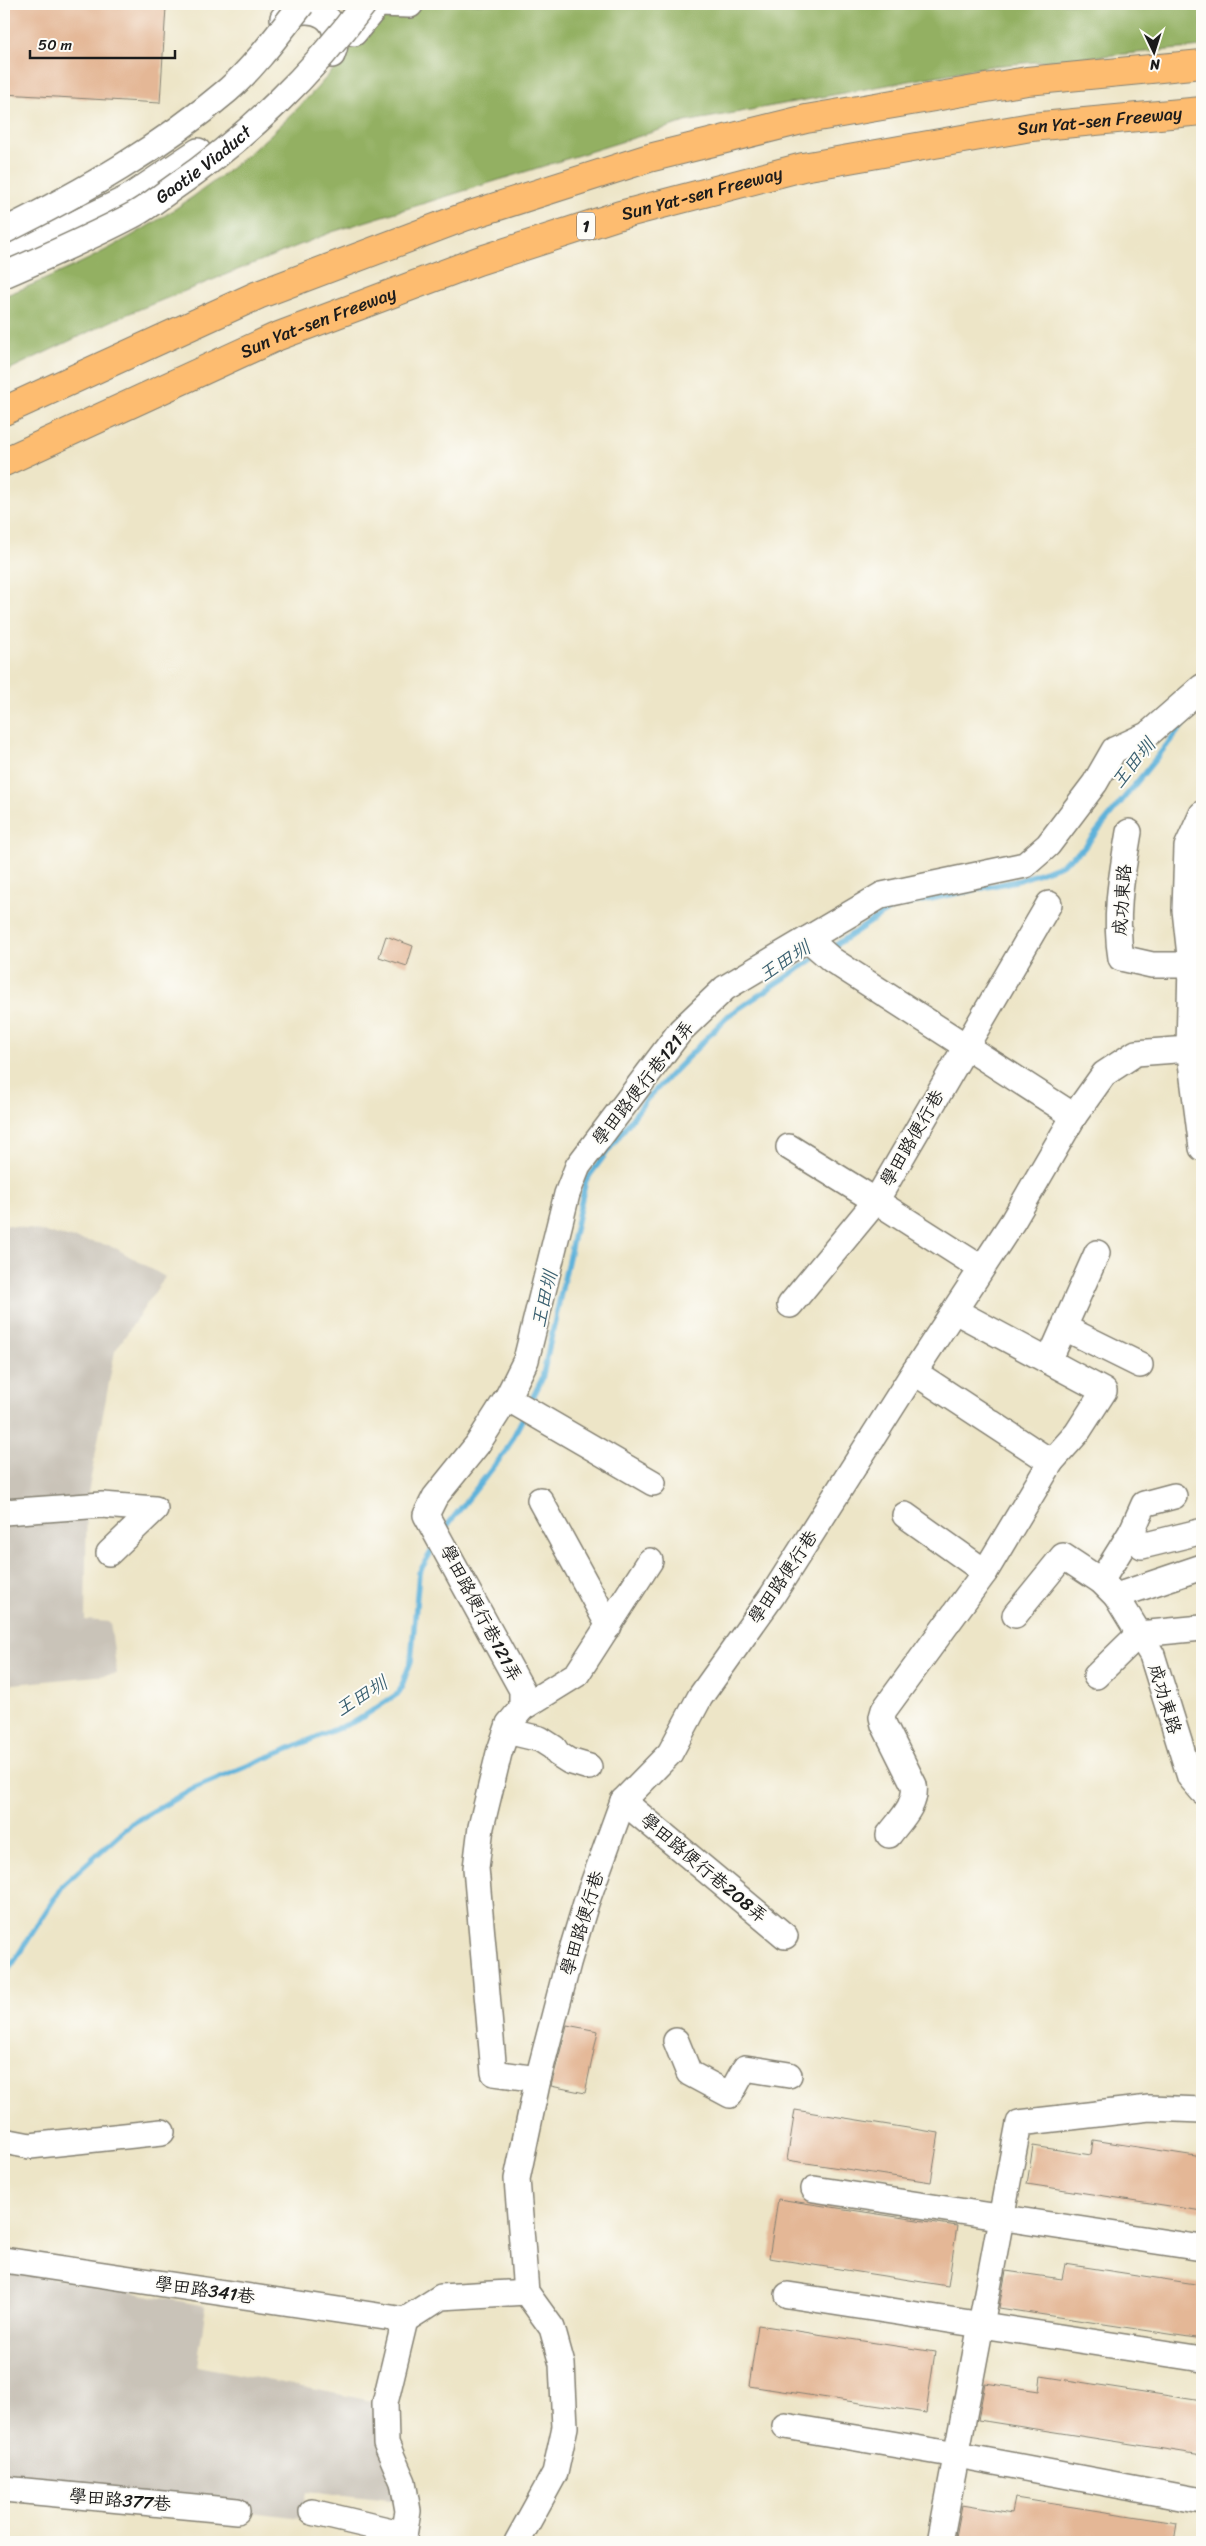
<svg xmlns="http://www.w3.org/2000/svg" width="1206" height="2546" viewBox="0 0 1206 2546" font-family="Sriracha,'LXGW WenKai TC',sans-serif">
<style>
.industrial{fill:#c9c3b8}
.green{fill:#bacc6f;stroke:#6b7446}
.forest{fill:#93b062;stroke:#58663f}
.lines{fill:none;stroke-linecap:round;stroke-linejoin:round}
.stream{stroke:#5eb2da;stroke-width:5.5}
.building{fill:#e4b796}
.minor-casing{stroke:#848072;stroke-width:28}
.highway-casing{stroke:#848072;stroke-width:30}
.minor{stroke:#fff;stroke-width:25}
.highway{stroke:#fdbc6f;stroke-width:28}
.minor-bridge-casing{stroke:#848072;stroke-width:28;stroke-linecap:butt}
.minor-bridge{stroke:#fff;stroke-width:25}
.labels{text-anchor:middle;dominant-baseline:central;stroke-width:4;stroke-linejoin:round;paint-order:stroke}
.shield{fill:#fdfcf7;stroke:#605f5e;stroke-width:1}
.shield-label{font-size:16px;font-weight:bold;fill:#1c1c1c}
.street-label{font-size:18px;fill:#1c1c1c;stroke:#fdfcf7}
.water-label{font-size:19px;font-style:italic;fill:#3a6071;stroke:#fdfcf7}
</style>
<rect width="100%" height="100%" fill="#fdfcf7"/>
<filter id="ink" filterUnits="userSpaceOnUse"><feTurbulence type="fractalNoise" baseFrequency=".02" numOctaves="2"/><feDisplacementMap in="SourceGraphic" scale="10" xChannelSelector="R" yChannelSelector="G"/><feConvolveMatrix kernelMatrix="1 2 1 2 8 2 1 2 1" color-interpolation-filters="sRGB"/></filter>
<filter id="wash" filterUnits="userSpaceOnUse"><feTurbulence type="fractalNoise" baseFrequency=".0096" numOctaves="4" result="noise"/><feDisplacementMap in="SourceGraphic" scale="20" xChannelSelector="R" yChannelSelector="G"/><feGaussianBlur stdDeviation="1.12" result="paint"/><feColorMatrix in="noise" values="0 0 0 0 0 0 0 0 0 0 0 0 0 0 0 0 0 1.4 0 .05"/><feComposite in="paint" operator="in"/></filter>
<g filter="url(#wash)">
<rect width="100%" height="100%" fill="#ede5c7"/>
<!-- industrial -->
<g class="industrial">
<path d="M4 1224 112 1246 165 1277 115 1351 87 1498 85 1620 110 1622 117 1674 4 1685Z"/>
<path d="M4 2269 206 2306 197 2366 387 2404 408 2502 307 2491 302 2518 4 2483Z"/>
</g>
<!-- green -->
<path class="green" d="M1202 869V936H1194L1190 870Z"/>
<!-- forest -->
<path class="forest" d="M388 4H1202V47L991 66 685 122 332 232 120 317 4 372V296C123 251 231 182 317 88 342 61 364 32 388 4Z"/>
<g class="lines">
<!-- stream -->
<g class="stream">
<path d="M830 949 893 907 1020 880 1061 865 1083 849 1199 705"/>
<path d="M529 1405 542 1379 586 1180 646 1100 729 1015 818 956"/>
<path d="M442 1532 506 1451 524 1416"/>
<path d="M4 1977 63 1885 131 1824 192 1789 358 1720 399 1693 411 1661 419 1573 435 1545"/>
</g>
</g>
<g id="blocks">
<!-- building -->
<g class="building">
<path d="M4 4H104L166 7 160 103 4 94Z"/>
<path d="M386 936 413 946 407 966 379 957Z"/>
<path d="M567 2025 598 2031 585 2093 551 2086Z"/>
<path d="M795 2110 939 2133 931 2182 787 2160Z"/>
<path d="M1093 2140 1202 2157V2211L1027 2184 1033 2146 1091 2155Z"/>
<path d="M778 2199 957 2226 948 2286 769 2258Z"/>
<path d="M1065 2264 1202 2285V2339L999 2308 1006 2271 1062 2279Z"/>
<path d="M758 2325 935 2352 926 2413 749 2386Z"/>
<path d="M1041 2376 1202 2401V2455L978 2420 985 2383 1039 2391Z"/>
<path d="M1015 2498 1177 2523 1174 2542H955L962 2505 1012 2513Z"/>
</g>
</g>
</g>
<g filter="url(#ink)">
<use href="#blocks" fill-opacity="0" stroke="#848072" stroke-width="1"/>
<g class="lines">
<defs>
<g id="minor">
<path d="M283 18C313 0 347 19 332 55"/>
<path d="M354 33 378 4 410 5"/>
<path d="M4 258 128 198 198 151"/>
<path d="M1202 814 1187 847 1185 910 1191 965 1189 1047 1202 1148"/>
<path d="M1129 832C1122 874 1114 915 1121 958L1152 965H1191"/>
<path d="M808 939 832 960 1074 1116"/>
<path d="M789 1147 876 1201 790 1305"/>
<path d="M981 1268 876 1201 1049 904"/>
<path d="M955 1311 1104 1391 1077 1433 1051 1462"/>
<path d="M1065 1328 1140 1365"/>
<path d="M1049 1361 1097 1253"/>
<path d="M507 1398 653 1483"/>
<path d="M540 1500 609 1626"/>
<path d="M4 1512 102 1505 155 1509 109 1553"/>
<path d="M905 1515 985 1572"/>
<path d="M1132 1531 1142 1546 1199 1532"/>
<path d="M1202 1567 1116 1596 1152 1655 1190 1777 1202 1791"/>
<path d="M1101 1581 1132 1531 1144 1504 1174 1496"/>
<path d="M1015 1615 1063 1556 1101 1581 1116 1596"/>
<path d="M1096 1676 1139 1634 1202 1628"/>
<path d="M522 1708 577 1674 650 1561"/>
<path d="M509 1724 515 1733 540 1739 554 1748 558 1754 569 1761 589 1767"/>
<path d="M623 1801 785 1936"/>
<path d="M889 1835C901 1819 917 1805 914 1785L884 1725 882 1717 884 1710 985 1572 1051 1462 914 1372"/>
<path d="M676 2041 689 2073 730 2095 745 2068 789 2075"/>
<path d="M538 2079 494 2073 476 1868 481 1827 499 1753 509 1724 522 1708V1690L426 1515 435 1497 477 1445 507 1398 526 1360 567 1194 578 1166 681 1030 725 988 882 895 1025 865 1048 845 1095 783 1114 750 1147 735 1202 687"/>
<path d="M4 2141 30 2146 162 2132"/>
<path d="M814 2189 1202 2248"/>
<path d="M4 2260 405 2320 441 2297 526 2292"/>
<path d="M788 2295 1202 2359"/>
<path d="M785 2426 957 2455 1202 2501"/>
<path d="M4 2489 237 2511"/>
<path d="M312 2512 404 2534"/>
<path d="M403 2542 408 2511 403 2482 386 2443 385 2403 405 2320"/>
<path d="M517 2542 555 2473 565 2427 562 2364 552 2328 526 2292 517 2179 538 2079 568 1963 586 1903 623 1801 670 1753 700 1697 772 1596 914 1372 1013 1221 1074 1116 1104 1074 1136 1053 1202 1048"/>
<path d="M940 2542 1019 2123 1149 2108 1202 2110"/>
</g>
<g id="highway">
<path d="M4 411 258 295 464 217 649 158 806 119 1027 81 1202 64"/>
<path id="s1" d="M4 462 276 337 478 261 620 215 803 167 1031 127 1202 111"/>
</g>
</defs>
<!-- minor casing -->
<use href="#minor" class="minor-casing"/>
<!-- highway casing -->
<use href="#highway" class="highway-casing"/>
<!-- minor -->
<use href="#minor" class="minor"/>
<!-- highway -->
<use href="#highway" class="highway"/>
<defs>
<g id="minor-bridge">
<path d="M4 231C83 192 160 148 228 90 256 65 279 33 302 4"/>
<path id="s2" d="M4 275C48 256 92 237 135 214 148 207 160 197 173 188 245 139 312 74 364 4"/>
</g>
</defs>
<!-- minor-bridge casing -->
<use href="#minor-bridge" class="minor-bridge-casing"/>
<!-- minor-bridge -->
<use href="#minor-bridge" class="minor-bridge"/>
</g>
</g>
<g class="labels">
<!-- shield labels -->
<rect class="shield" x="577" y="212.5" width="18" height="27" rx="4"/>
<g class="shield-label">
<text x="586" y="226">1</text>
</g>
<!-- street labels -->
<g class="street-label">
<text stroke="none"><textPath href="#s1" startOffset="1154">Sun Yat-sen Freeway</textPath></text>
<text stroke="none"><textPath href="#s2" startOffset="229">Gaotie Viaduct</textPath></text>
<text stroke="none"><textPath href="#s1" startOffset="749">Sun Yat-sen Freeway</textPath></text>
<text stroke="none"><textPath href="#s1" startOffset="344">Sun Yat-sen Freeway</textPath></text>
<text transform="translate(1122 900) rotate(-86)">成功東路</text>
<text transform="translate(643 1083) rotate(-52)">學田路便行巷121弄</text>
<text transform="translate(912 1138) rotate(-60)">學田路便行巷</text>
<text transform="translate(783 1577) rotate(-56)">學田路便行巷</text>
<text transform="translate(481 1613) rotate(62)">學田路便行巷121弄</text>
<text transform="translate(1165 1699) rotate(73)">成功東路</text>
<text transform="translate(704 1868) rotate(40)">學田路便行巷208弄</text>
<text transform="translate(582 1923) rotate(-73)">學田路便行巷</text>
<text transform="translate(205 2290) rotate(8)">學田路341巷</text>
<text transform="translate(120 2500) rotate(5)">學田路377巷</text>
</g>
<!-- water labels -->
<g class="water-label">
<text transform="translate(1133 763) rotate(-51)">王田圳</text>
<text transform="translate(784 961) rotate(-33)">王田圳</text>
<text transform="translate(544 1299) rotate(-77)">王田圳</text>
<text transform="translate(361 1696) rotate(-32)">王田圳</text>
</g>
</g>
<!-- margin -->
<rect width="1206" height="2546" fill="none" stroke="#fdfcf7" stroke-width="20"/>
<!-- north arrow -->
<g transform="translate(1154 52) rotate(176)" stroke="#fdfcf7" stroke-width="4" paint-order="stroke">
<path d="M0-4L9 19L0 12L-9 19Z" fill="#1c1c1c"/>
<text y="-8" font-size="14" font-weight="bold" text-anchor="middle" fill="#1c1c1c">N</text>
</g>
<!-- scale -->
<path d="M30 50v8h145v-8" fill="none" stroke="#1c1c1c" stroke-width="2.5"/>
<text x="38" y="50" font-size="15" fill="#1c1c1c" stroke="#fdfcf7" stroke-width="4" paint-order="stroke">50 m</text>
</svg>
